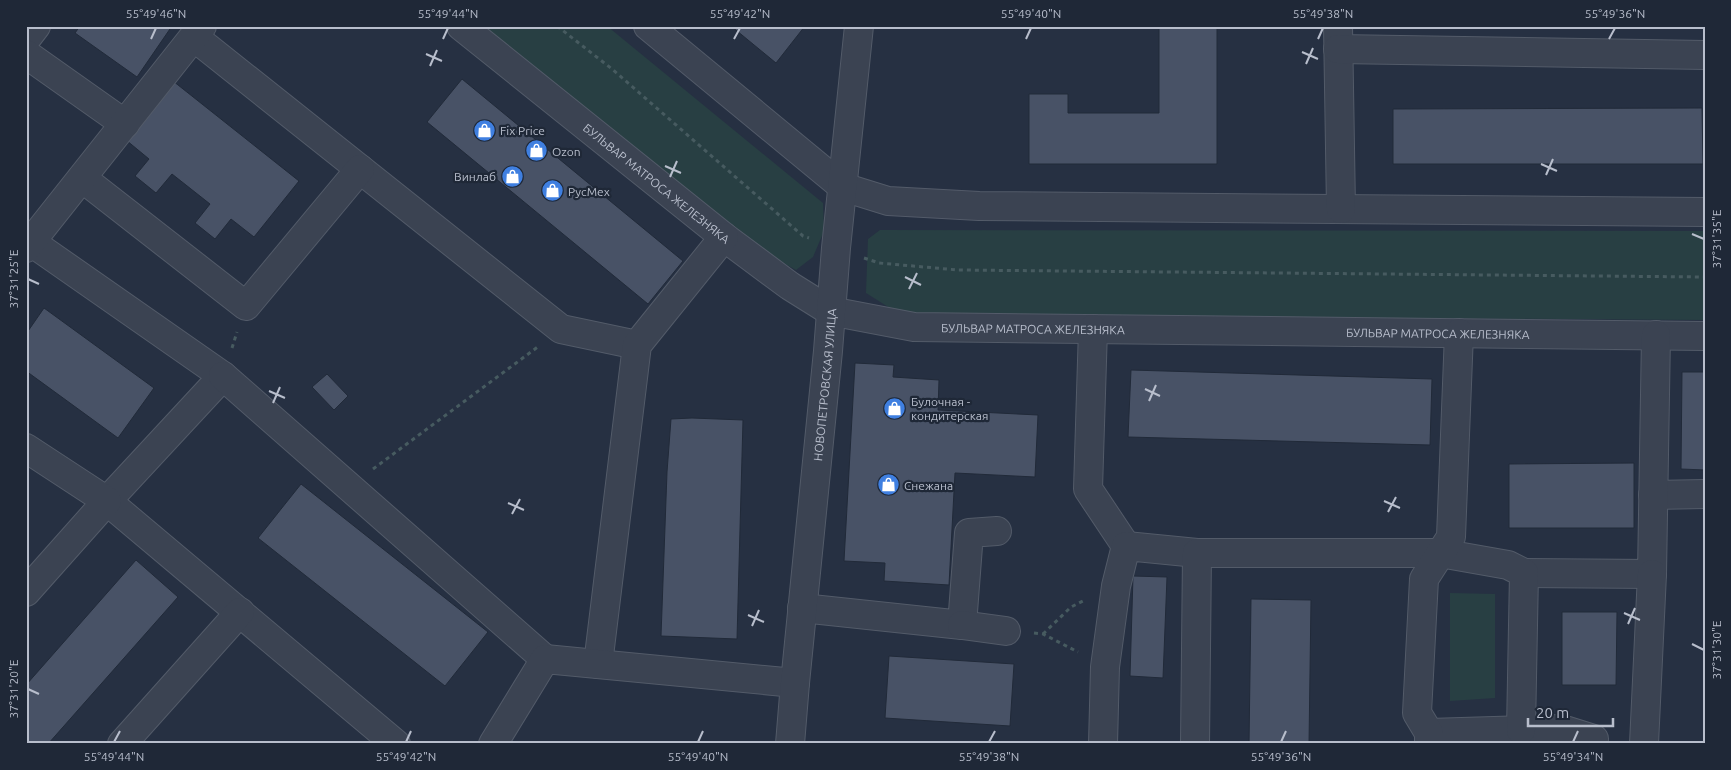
<svg xmlns="http://www.w3.org/2000/svg" width="1731" height="770" viewBox="0 0 1731 770" font-family="Ubuntu,sans-serif">
<style>
.green{fill:#283f43}
.building{fill:#485266;stroke:#212a39}
.lines{fill:none;stroke-linecap:round;stroke-linejoin:round}
.minor-casing{stroke:#535b69;stroke-width:30}
.path{stroke:#475b60;stroke-width:3;stroke-dasharray:4 4;stroke-linecap:butt}
.minor{stroke:#3b4352;stroke-width:28}
.ticks{fill:none;stroke:#b8becc;stroke-width:2}
.labels{text-anchor:middle;dominant-baseline:central;stroke-width:4.5;stroke-linejoin:round;paint-order:stroke}
.poi-label{font-size:12px;fill:#b8becc;stroke:#1f2837;text-anchor:start}
.street-label{font-size:12px;fill:#b8becc;stroke:#1f2837}
.neatline{fill:none;stroke:#b8becc;stroke-width:2}
.ticks-label{font-size:12px;text-anchor:middle;fill:#b8becc}
</style>
<rect width="100%" height="100%" fill="#263042"/>
<!-- green -->
<g class="green">
<path d="M482 26H607L823 203 824 231 813 257 796 270 767 254Z"/>
<path d="M880 230 1705 231V320L901 315 866 293 868 239Z"/>
<path d="M1450 593 1495 594V698L1450 701Z"/>
</g>
<!-- building -->
<g class="building">
<path d="M80 26H172L137 77 75 33Z"/>
<path d="M731 26H805L776 63Z"/>
<path d="M1159 26H1217V164H1029V94H1068V113H1159Z"/>
<path d="M462 79 683 261 648 304 427 122Z"/>
<path d="M173 81 299 181 254 237 231 219 215 239 195 223 210 204 172 174 156 193 135 176 149 159 126 140Z"/>
<path d="M1702 108 1703 164H1393V109Z"/>
<path d="M44 308 154 388 118 438 26 371V334Z"/>
<path d="M855 363 894 365 893 377 939 380 938 410 1038 415 1035 477 955 473 949 585 884 581 885 563 844 561Z"/>
<path d="M1131 370 1432 379 1430 445 1128 437Z"/>
<path d="M1682 372H1705V470L1681 469Z"/>
<path d="M327 374 348 396 334 410 312 387Z"/>
<path d="M692 418 743 420 737 639 661 636 667 472 671 419Z"/>
<path d="M1634 463V528H1509V464Z"/>
<path d="M301 484 488 632 445 686 258 538Z"/>
<path d="M136 560 178 597 48 744H26V685Z"/>
<path d="M1133 576 1167 577 1163 678 1130 676Z"/>
<path d="M1251 599 1311 600 1309 744H1249Z"/>
<path d="M1562 612H1617L1616 685H1562Z"/>
<path d="M889 656 1014 664 1010 726 885 718Z"/>
</g>
<g class="lines">
<defs>
<g id="minor">
<path id="s1" d="M461 26 724 237 790 286 830 311 914 327 1705 336"/>
<path d="M648 26 843 187 888 201 979 206 1705 212"/>
<path d="M1338 26 1341 209"/>
<path d="M194 37 561 329 637 345"/>
<path d="M26 39 36 26"/>
<path d="M1338 49 1705 55"/>
<path d="M26 54 125 124"/>
<path d="M82 178 246 306 360 169"/>
<path d="M31 242 223 376 107 501 396 744"/>
<path d="M26 248 202 26"/>
<path d="M1093 329 1088 489 1126 546"/>
<path d="M223 376 545 659"/>
<path d="M26 448 107 501 26 592"/>
<path d="M1653 495 1705 494"/>
<path d="M1524 573 1652 574 1656 335"/>
<path d="M802 608 962 625 969 533 997 531"/>
<path d="M962 625 1006 631"/>
<path d="M598 664 637 345 724 237"/>
<path d="M1429 733 1562 729 1594 739 1593 744"/>
<path d="M122 744 240 612"/>
<path d="M493 744 545 659 795 683"/>
<path id="s2" d="M790 744 795 683 828 351 836 248 859 26"/>
<path d="M1103 744 1105 667 1116 586 1126 546 1197 553"/>
<path d="M1195 744 1197 553H1440L1508 565 1524 573 1521 730"/>
<path d="M1429 744V733L1417 713 1424 579 1451 537 1459 333"/>
<path d="M1644 744 1652 574"/>
</g>
</defs>
<!-- minor casing -->
<use href="#minor" class="minor-casing"/>
<!-- path -->
<g class="path">
<path d="M557 26 612 69 803 236 809 238"/>
<path d="M864 258 879 263 958 270 1705 277"/>
<path d="M232 348 237 332"/>
<path d="M373 469 539 346"/>
<path d="M1034 633 1043 634 1078 652"/>
<path d="M1043 634 1071 607 1085 600"/>
</g>
<!-- minor -->
<use href="#minor" class="minor"/>
</g>
<!-- ticks -->
<path class="ticks" d="M151 39 156 28M443 39 448 28M734 39 740 28M1026 39 1031 28M1318 39 1323 28M1609 39 1615 28M1302 52 1318 59M426 54 442 61M1306 64 1313 48M430 66 437 50M1541 164 1557 171M665 166 681 173M1546 175 1553 159M670 177 677 161M1692 234 1704 239M905 277 921 285M28 279 39 284M909 289 917 273M1145 389 1160 396M269 391 285 398M1149 401 1156 385M273 403 280 387M1384 501 1400 508M508 503 524 510M1388 512 1396 497M512 514 520 499M1624 613 1640 620M748 615 764 622M1628 624 1635 608M752 626 759 610M1692 644 1704 650M28 689 39 694M114 742 120 731M406 742 411 731M698 742 703 731M989 742 995 731M1281 742 1286 731M1573 742 1578 731"/>
<!-- icons -->
<defs>
<symbol id="shop-disc" viewBox="-11 -11 22 22"><circle r="9.5" fill="#3f7fe0" stroke="#1f2837"/><path d="M-5-2.5h2.3a2.7 3.5 0 0 1 5.4 0H5L5.5 6h-11ZM-1.5-2.5h3a1.5 2.3 0 0 0-3 0Z" fill="#fff"/></symbol>
</defs>
<g fill-rule="evenodd">
<use href="#shop-disc" x="472" y="118" width="25" height="25"/>
<use href="#shop-disc" x="524" y="138" width="25" height="25"/>
<use href="#shop-disc" x="500" y="164" width="25" height="25"/>
<use href="#shop-disc" x="540" y="178" width="25" height="25"/>
<use href="#shop-disc" x="882" y="396" width="25" height="25"/>
<use href="#shop-disc" x="876" y="472" width="25" height="25"/>
</g>
<g class="labels">
<!-- poi labels -->
<g class="poi-label">
<text x="500" y="130">Fix Price</text>
<text x="552" y="151">Ozon</text>
<text x="496" y="176" text-anchor="end">Винлаб</text>
<text x="568" y="191">РусМех</text>
<text x="911" y="401">Булочная -<tspan x="911" dy="14">кондитерская</tspan></text>
<text x="904" y="485">Снежана</text>
</g>
<!-- street labels -->
<g class="street-label">
<text stroke="none"><textPath href="#s1" startOffset="251">БУЛЬВАР МАТРОСА ЖЕЛЕЗНЯКА</textPath></text>
<text stroke="none"><textPath href="#s1" startOffset="671">БУЛЬВАР МАТРОСА ЖЕЛЕЗНЯКА</textPath></text>
<text stroke="none"><textPath href="#s1" startOffset="1076">БУЛЬВАР МАТРОСА ЖЕЛЕЗНЯКА</textPath></text>
<text stroke="none"><textPath href="#s2" startOffset="361">НОВОПЕТРОВСКАЯ УЛИЦА</textPath></text>
</g>
</g>
<!-- border -->
<rect width="1731" height="770" fill="none" stroke="#1f2837" stroke-width="55"/>
<!-- scale -->
<path d="M1528 718v8h85v-8" fill="none" stroke="#b8becc" stroke-width="2.5"/>
<text x="1536" y="718" font-size="15" fill="#b8becc" stroke="#1f2837" stroke-width="4" paint-order="stroke">20 m</text>
<rect x="28" y="28" width="1676" height="714" class="neatline"/>
<g class="ticks-label">
<text x="156" y="18">55°49'46"N</text>
<text x="448" y="18">55°49'44"N</text>
<text x="740" y="18">55°49'42"N</text>
<text x="1031" y="18">55°49'40"N</text>
<text x="1323" y="18">55°49'38"N</text>
<text x="1615" y="18">55°49'36"N</text>
<text transform="translate(1717 239) rotate(-90)" y="4">37°31'35"E</text>
<text transform="translate(14 279) rotate(-90)" y="4">37°31'25"E</text>
<text transform="translate(1717 650) rotate(-90)" y="4">37°31'30"E</text>
<text transform="translate(14 689) rotate(-90)" y="4">37°31'20"E</text>
<text x="114" y="761">55°49'44"N</text>
<text x="406" y="761">55°49'42"N</text>
<text x="698" y="761">55°49'40"N</text>
<text x="989" y="761">55°49'38"N</text>
<text x="1281" y="761">55°49'36"N</text>
<text x="1573" y="761">55°49'34"N</text>
</g>
</svg>
